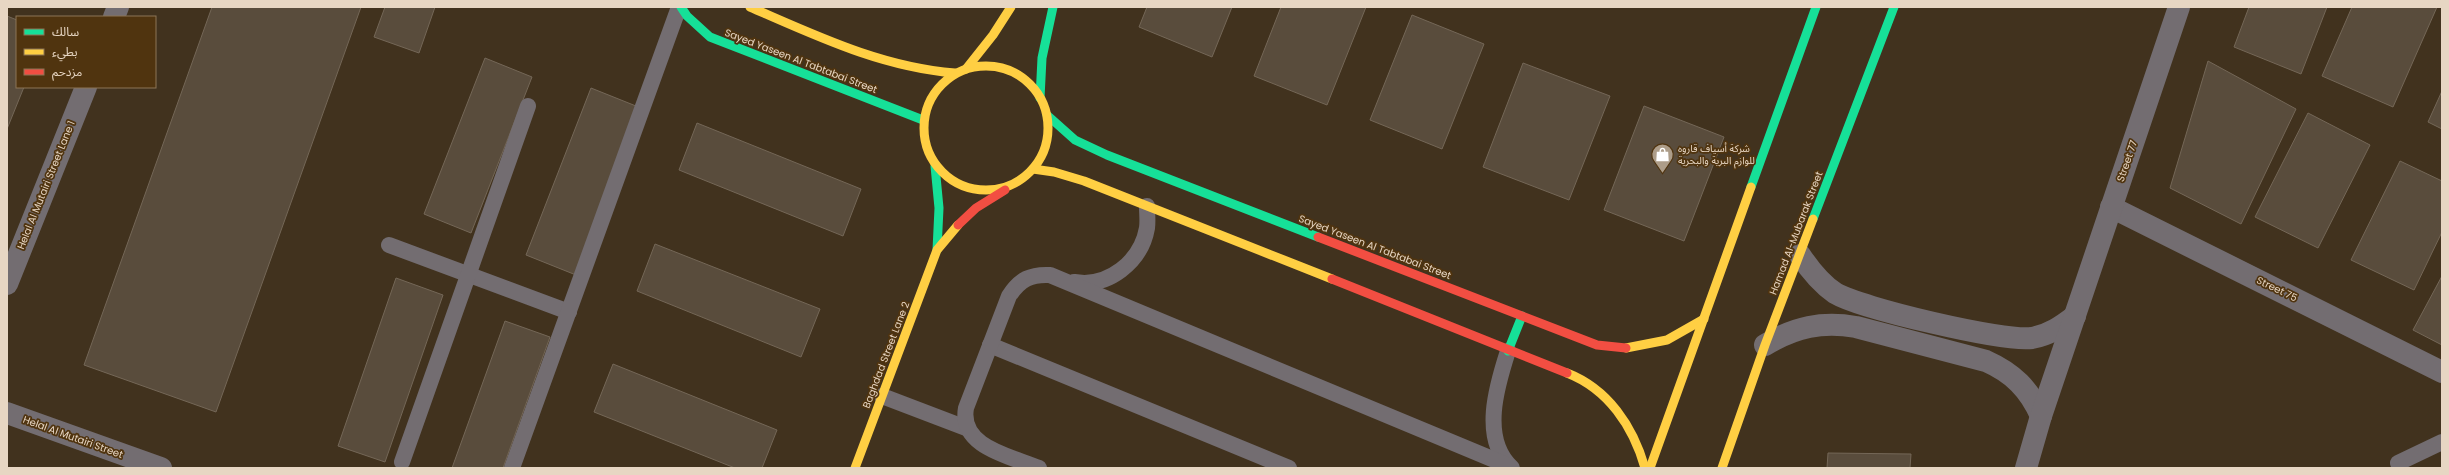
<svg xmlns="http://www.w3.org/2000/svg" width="2449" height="475" viewBox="0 0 2449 475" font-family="Poppins,'Noto Sans Arabic',sans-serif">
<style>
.building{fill:#594c3c;stroke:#746757}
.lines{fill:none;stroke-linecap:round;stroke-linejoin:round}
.lane{stroke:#736d71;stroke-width:16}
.street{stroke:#736d71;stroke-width:22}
.fast{stroke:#16e098;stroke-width:9}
.slow{stroke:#ffcf43;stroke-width:9}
.jam{stroke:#f24e42;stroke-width:9}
.labels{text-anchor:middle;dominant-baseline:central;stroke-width:3.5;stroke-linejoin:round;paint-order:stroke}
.street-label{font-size:10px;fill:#e7d6c3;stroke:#50340f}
.poi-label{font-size:10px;fill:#e7d6c3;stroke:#50340f;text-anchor:start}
</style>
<rect width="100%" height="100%" fill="#41321e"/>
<!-- building -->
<g class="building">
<path d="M212 7H361L216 412 84 365Z"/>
<path d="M385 7H435L419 53 374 37Z"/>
<path d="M1147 7H1232L1212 57 1139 27Z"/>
<path d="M1281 7H1366L1327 105 1254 76Z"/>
<path d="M2249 7H2327L2301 74 2234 47Z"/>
<path d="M2352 7H2437L2393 107 2322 76Z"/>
<path d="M1412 15 1484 44 1442 149 1370 120Z"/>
<path d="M7 16 17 20V87H24L7 129Z"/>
<path d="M485 58 532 77 471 233 424 214Z"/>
<path d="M2208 61 2296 109 2241 224 2170 188Z"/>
<path d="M1523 63 1610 96 1569 200 1483 167Z"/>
<path d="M591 88 641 108 576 275 526 255Z"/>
<path d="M2442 91V129L2428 122Z"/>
<path d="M1644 106 1724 137 1684 241 1604 210Z"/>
<path d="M2308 113 2370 145 2318 248 2255 217Z"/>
<path d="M697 123 861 189 843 236 679 170Z"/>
<path d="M2400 161 2442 181V232L2414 290 2351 260Z"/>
<path d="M655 244 820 309 801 357 637 291Z"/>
<path d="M2442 276V345L2413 330Z"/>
<path d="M396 278 443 295 385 462 338 446Z"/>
<path d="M505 321 550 337 503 468H452Z"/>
<path d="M613 364 777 430 762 468H735L594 412Z"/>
<path d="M1828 453 1911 454 1910 468H1827Z"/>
</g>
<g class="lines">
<!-- lane -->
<g class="lane">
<path d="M389 245 569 312"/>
<path d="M1074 282C1108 288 1141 262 1147 228 1148 221 1147 214 1147 206"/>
<path d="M990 345 1289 468"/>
<path d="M1508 351C1497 385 1480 439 1512 468"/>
<path d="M882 396 966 428"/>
<path d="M402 462 528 106"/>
<path d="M2398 463 2442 442"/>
<path d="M512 468 679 7"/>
<path d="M1039 468C1010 456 959 447 966 408L1009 296C1020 279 1031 274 1050 275L1509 466"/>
</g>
<!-- street -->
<g class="street">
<path d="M114 17 118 7"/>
<path d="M2111 207 2442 372"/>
<path d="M1800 255C1810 270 1820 283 1835 293 1860 308 2004 342 2032 338 2049 335 2062 326 2075 316"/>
<path d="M7 284 86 87"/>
<path d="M1765 345C1795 327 1822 321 1856 327L1986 361C2013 373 2029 389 2041 416"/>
<path d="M7 413 161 468"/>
<path d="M2026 468 2041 416 2179 7"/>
</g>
<!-- fast -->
<g class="fast">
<path d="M681 7 687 16 710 37 923 120"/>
<path d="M1040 98 1042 58 1053 7"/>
<path d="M1047 115 1075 140 1107 155 1318 237"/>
<path d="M935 166 939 208 937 250"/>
<path d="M1751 187 1816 7"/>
<path d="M1813 219 1894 7"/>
<path d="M1508 351 1522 316"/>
</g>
<!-- slow -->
<g class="slow">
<path d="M750 7C817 36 881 67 955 73"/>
<circle cx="986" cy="128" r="62"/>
<path d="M966 69 993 35 1011 7"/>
<path d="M1033 169 1054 172 1084 181 1332 279"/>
<path d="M1626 348 1667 340 1704 319"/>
<path d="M1567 373C1608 389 1633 426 1645 468"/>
<path d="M855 468 937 250 958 225"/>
<path d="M1650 468 1751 187"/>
<path d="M1722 468 1765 345 1813 219"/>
</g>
<!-- jam -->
<g class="jam">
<path d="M958 225 976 208 1005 190"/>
<path d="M1318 237 1597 345 1626 348"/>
<path d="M1332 279 1567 373"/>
</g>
</g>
<!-- icons -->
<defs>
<symbol id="shop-pin" viewBox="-11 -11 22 30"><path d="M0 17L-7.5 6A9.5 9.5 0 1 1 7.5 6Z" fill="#ad9d89" stroke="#50340f"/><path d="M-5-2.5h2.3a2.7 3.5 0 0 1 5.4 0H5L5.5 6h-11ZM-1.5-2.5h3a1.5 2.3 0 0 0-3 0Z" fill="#fff"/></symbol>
</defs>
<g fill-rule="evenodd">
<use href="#shop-pin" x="1650" y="142" width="25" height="34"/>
</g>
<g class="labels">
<!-- street labels -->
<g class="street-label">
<text transform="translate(801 61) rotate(21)">Sayed Yaseen Al Tabtabai Street</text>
<text transform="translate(2127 161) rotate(-71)">Street 77</text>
<text transform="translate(46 185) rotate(-68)">Helal Al Mutairi Street Lane 1</text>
<text transform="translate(1796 233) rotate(-69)">Hamad Al-Mubarak Street</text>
<text transform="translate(1375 247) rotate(21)">Sayed Yaseen Al Tabtabai Street</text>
<text transform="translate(2277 289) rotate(26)">Street 75</text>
<text transform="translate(886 355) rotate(-69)">Baghdad Street Lane 2</text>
<text transform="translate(73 437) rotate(20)">Helal Al Mutairi Street</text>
</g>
<!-- poi labels -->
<g class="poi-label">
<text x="1678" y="148">شركة أسياف قاروه<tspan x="1678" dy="12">للوازم البرية والبحرية</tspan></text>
</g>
</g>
<!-- border -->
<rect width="2449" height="475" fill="none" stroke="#e7d6c3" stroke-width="16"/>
<!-- legend -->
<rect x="16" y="16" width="140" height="72" fill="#50340f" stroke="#8c7557"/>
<rect x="24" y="29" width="20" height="6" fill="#16e098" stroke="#8c7557"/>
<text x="52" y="36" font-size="12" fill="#e7d6c3">سالك</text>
<rect x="24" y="49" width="20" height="6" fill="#ffcf43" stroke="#8c7557"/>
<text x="52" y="56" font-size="12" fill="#e7d6c3">بطيء</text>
<rect x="24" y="69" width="20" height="6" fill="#f24e42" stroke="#8c7557"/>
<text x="52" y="76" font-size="12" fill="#e7d6c3">مزدحم</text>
</svg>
